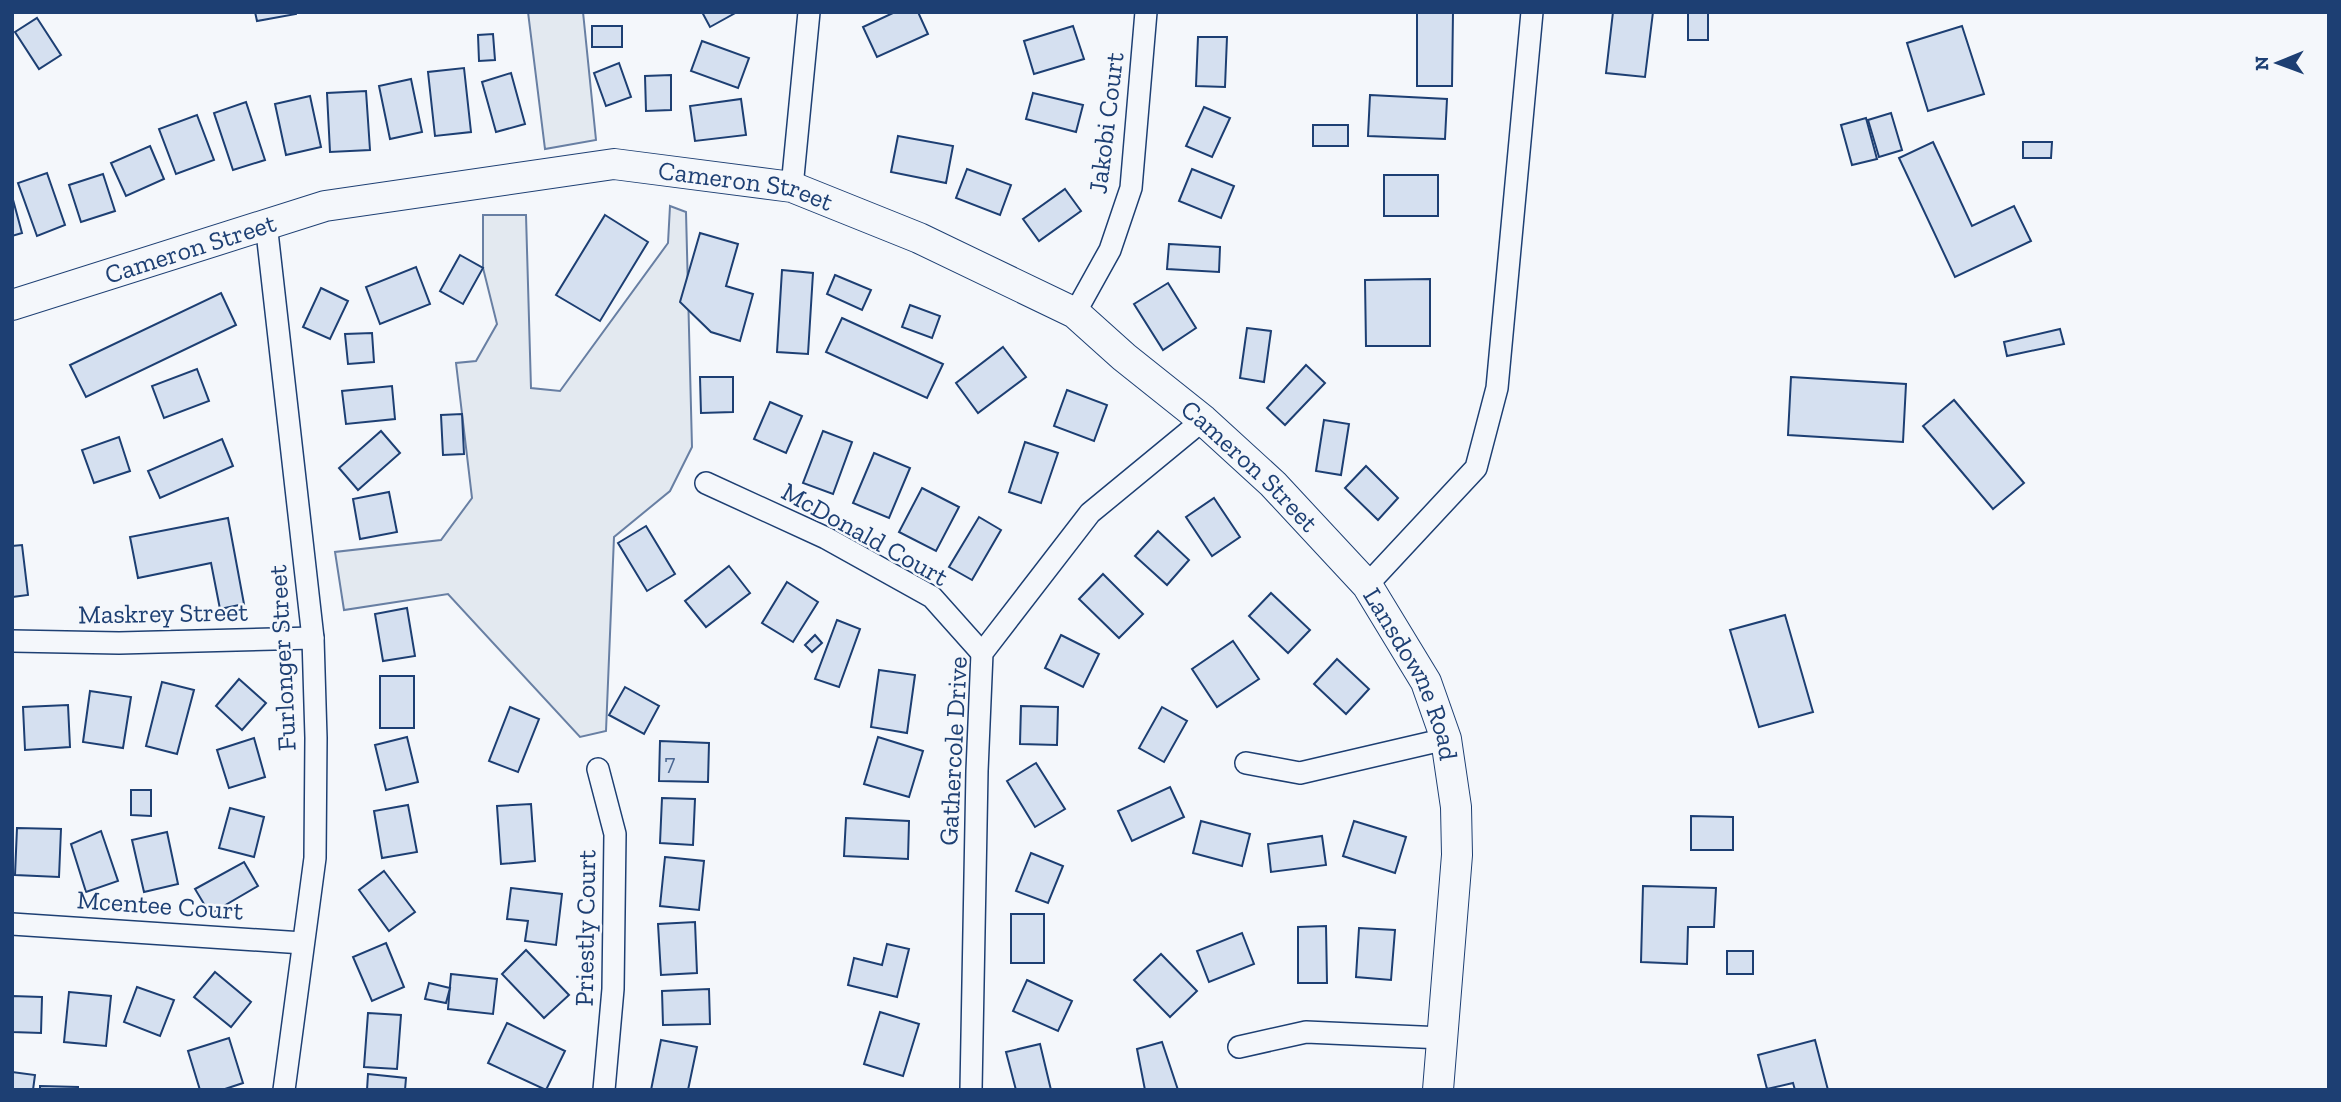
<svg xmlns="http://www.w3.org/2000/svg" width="2341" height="1102" viewBox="0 0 2341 1102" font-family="'Zilla Slab',serif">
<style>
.green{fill:#e3e9f0;stroke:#687fa3;stroke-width:2}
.building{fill:#d5e0f0;stroke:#1d3f73;stroke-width:2}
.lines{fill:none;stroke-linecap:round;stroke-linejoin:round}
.street-casing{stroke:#1d3f73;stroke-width:24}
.secondary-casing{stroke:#1d3f73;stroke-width:32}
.street{stroke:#f4f7fb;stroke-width:21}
.secondary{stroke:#f4f7fb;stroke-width:30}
.labels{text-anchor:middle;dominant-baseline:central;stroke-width:5;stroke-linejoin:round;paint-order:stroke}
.number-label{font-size:23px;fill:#4b6792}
.street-label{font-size:26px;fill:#1d3f73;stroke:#f4f7fb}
</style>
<rect width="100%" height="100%" fill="#f4f7fb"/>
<!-- green -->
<g class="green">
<path d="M528 12H583L596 140 545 149Z"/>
<path d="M670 206 686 212 692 447 670 491 614 537 606 731 580 737 448 594 344 610 335 552 441 540 472 498 456 363 476 361 497 324 483 268V215H526L531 388 560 391 668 243Z"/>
</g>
<!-- building -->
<g class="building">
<path d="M255 12H296V14L257 21Z"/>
<path d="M702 12H737L710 27Z"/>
<path d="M895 12H918L928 34 877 57 863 27Z"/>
<path d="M1417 12H1453L1452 86H1417Z"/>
<path d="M1613 12H1653L1645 77 1606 73Z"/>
<rect x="1688" y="12" width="20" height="28"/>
<path d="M37 18 61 55 39 69 15 32Z"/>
<rect x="592" y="26" width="30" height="21"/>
<path d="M1073 26 1084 59 1034 74 1024 41Z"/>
<path d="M1962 26 1984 94 1928 111 1907 43Z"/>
<path d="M493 34 495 60 479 61 478 35Z"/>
<path d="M1198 37H1227L1225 87 1196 86Z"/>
<path d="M702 41 749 58 738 88 691 71Z"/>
<path d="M619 63 631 97 606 106 594 73Z"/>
<path d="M464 68 471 132 435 136 428 72Z"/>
<path d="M511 73 525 124 496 132 482 82Z"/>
<path d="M671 75V110L646 111 645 76Z"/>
<path d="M411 79 422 132 390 139 379 86Z"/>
<path d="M366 91 370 150 330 152 327 93Z"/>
<path d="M1033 93 1083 105 1076 132 1026 119Z"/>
<path d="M1370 95 1447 99 1445 139 1368 136Z"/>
<path d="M310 96 321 147 286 155 275 104Z"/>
<path d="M741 99 746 135 695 141 690 106Z"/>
<path d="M246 102 265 160 233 170 214 113Z"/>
<path d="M1204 107 1230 118 1212 157 1186 146Z"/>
<path d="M1891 113 1902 150 1879 157 1868 120Z"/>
<path d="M197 115 214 160 176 174 159 129Z"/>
<path d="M1866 118 1877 159 1852 165 1841 125Z"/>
<rect x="1313" y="125" width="35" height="21"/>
<path d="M898 136 953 146 946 183 891 172Z"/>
<path d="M1933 142 1972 226 2014 206 2031 241 1955 277 1899 158Z"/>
<path d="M2023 142H2052L2051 158H2023Z"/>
<path d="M150 146 164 179 126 196 111 163Z"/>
<path d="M967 169 1011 185 1000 215 956 198Z"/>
<path d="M1192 169 1234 186 1221 218 1179 201Z"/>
<path d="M47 173 65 225 37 236 18 183Z"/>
<path d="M103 174 115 211 81 222 69 185Z"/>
<rect x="1384" y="175" width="54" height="41"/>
<path d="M1065 189 1081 211 1039 241 1023 219Z"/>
<path d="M12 196 22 233 12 236Z"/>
<path d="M605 215 648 242 600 321 556 295Z"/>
<path d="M700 233 738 244 726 286 753 294 740 341 711 332 680 302Z"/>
<path d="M1169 244 1220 247 1219 272 1167 269Z"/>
<path d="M460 255 483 268 463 304 440 291Z"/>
<path d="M416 267 430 304 380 324 366 287Z"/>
<path d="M782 270 813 273 808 354 777 352Z"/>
<path d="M835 275 871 290 862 310 827 294Z"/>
<path d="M1430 279V346H1366L1365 280Z"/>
<path d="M1168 283 1196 328 1163 350 1134 304Z"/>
<path d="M321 288 348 301 330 339 303 327Z"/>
<path d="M221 293 236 325 86 397 70 365Z"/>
<path d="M910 305 940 316 932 338 902 327Z"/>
<path d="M842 318 943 364 927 398 826 352Z"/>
<path d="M1247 328 1271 331 1264 382 1240 378Z"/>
<path d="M2060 329 2064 344 2007 356 2004 342Z"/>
<path d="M372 333 374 362 348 364 345 334Z"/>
<path d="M1003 347 1026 377 978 413 956 383Z"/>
<path d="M1306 365 1325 383 1285 425 1267 408Z"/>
<path d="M197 369 209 401 164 418 152 386Z"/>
<path d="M700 377H733V412L701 413Z"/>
<path d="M1791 377 1906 384 1903 442 1788 435Z"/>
<path d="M392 386 395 419 346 424 342 391Z"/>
<path d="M1067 390 1107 405 1094 441 1054 426Z"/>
<path d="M1954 400 2024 483 1993 509 1923 426Z"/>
<path d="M770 402 802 416 786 453 754 439Z"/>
<path d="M462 414 464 454 443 455 441 415Z"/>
<path d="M1324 420 1349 424 1341 475 1316 471Z"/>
<path d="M381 431 400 453 358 490 339 468Z"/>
<path d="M823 431 852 442 833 494 803 483Z"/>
<path d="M119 437 130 471 94 483 82 450Z"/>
<path d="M222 439 233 466 160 498 148 471Z"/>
<path d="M1025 442 1058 453 1041 503 1009 492Z"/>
<path d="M874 453 910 468 889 518 853 503Z"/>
<path d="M1366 466 1398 498 1378 520 1345 488Z"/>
<path d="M922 488 959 507 936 551 899 532Z"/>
<path d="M389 492 397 532 360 539 353 499Z"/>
<path d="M1214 498 1240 537 1212 556 1186 517Z"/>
<path d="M979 517 1001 530 972 580 949 567Z"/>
<path d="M228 518 244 604 220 609 211 563 138 578 130 537Z"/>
<path d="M646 526 675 574 647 591 618 543Z"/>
<path d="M1158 531 1189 560 1167 585 1135 556Z"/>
<path d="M22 545 28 595 12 597V546Z"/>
<path d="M729 566 750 593 706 627 685 601Z"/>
<path d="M1103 574 1143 614 1119 638 1079 599Z"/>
<path d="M787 582 818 602 793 642 762 623Z"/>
<path d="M1271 593 1310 630 1288 653 1249 616Z"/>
<path d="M407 608 415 656 383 661 375 614Z"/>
<path d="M1785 615 1813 712 1759 727 1730 630Z"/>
<path d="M837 620 860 629 839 687 815 679Z"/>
<path d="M815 635 822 643 812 652 805 645Z"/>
<path d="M1061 635 1099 654 1083 687 1045 668Z"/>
<path d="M1233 641 1259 679 1217 707 1192 669Z"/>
<path d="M1337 659 1369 689 1346 714 1314 684Z"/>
<path d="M879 670 915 675 907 733 871 727Z"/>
<rect x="380" y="676" width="34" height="52"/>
<path d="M239 679 266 703 242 730 216 706Z"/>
<path d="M162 682 194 690 177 754 146 746Z"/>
<path d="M625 687 659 706 644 734 609 715Z"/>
<path d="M90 691 131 697 123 748 83 742Z"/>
<path d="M68 705 70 747 25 750 23 707Z"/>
<path d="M1021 706 1058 707 1057 745 1020 744Z"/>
<path d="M510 707 539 719 518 772 489 761Z"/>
<path d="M1162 707 1187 721 1164 762 1139 748Z"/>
<path d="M407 737 418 782 386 790 375 745Z"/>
<path d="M878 737 923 751 909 797 864 784Z"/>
<path d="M254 738 265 777 229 788 217 750Z"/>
<path d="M660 741 709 743 708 782 659 781Z"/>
<path d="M1036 763 1065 809 1035 827 1007 781Z"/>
<path d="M1170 787 1184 817 1132 841 1118 811Z"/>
<path d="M131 790H151V816L131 815Z"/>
<path d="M662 798 695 799 693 845 660 843Z"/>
<path d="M531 804 535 861 501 864 497 806Z"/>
<path d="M408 805 417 852 382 858 374 811Z"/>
<path d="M230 808 264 817 254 857 219 848Z"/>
<path d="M1691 816 1733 817V850H1691Z"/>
<path d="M846 818 909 821 908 859 844 856Z"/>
<path d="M1201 821 1250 834 1242 866 1193 853Z"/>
<path d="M1354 821 1406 837 1395 873 1343 856Z"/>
<path d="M17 828 61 829 59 877 15 875Z"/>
<path d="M101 831 118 881 86 892 71 844Z"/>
<path d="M167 832 178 884 144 892 132 840Z"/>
<path d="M1322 836 1326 865 1271 872 1268 844Z"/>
<path d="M1031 853 1063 866 1048 903 1016 891Z"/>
<path d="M665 857 704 861 699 910 660 906Z"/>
<path d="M244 862 258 886 210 914 195 889Z"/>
<path d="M384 871 415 912 389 931 359 890Z"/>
<path d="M1643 886 1716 888 1714 927H1688L1687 964 1641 962Z"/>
<path d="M511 888 562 894 556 945 525 941 528 921 507 919Z"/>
<rect x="1011" y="914" width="33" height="49"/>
<path d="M695 922 697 973 661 975 658 924Z"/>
<path d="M1326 926 1327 983H1298V927Z"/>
<path d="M1359 928 1395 930 1391 980 1356 977Z"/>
<path d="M1242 933 1254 964 1209 982 1197 951Z"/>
<path d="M386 943 404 987 372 1001 353 957Z"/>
<path d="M887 944 909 949 897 997 848 985 854 958 882 965Z"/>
<path d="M526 950 569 995 544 1018 502 974Z"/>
<rect x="1727" y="951" width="26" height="23"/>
<path d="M1161 954 1197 991 1170 1017 1134 980Z"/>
<path d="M215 972 251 1002 231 1027 194 997Z"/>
<path d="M451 974 497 979 493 1014 448 1009Z"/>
<path d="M1027 980 1072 1001 1058 1031 1013 1011Z"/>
<path d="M429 983 450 988 446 1003 425 999Z"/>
<path d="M137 987 174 1000 160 1036 124 1022Z"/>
<path d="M709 989 710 1024 663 1025 662 991Z"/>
<path d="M69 992 111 996 106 1046 64 1042Z"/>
<path d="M12 996 42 997 41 1033 12 1032Z"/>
<path d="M880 1012 919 1024 903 1076 864 1064Z"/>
<path d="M368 1013 401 1015 397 1069 364 1067Z"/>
<path d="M507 1023 565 1051 546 1090 488 1063Z"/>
<path d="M229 1038 243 1083 222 1090H200L188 1051Z"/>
<path d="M661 1040 697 1047 688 1090H651Z"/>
<path d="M1815 1040 1828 1090H1795L1793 1083 1767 1089 1758 1055Z"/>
<path d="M1162 1042 1178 1090H1145L1137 1049Z"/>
<path d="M1040 1044 1051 1090H1016L1006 1052Z"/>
<path d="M12 1072 35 1075 33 1090H12Z"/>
<path d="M368 1074 406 1078 405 1090H367Z"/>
<path d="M40 1086 78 1087V1090H40Z"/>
</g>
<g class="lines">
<defs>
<g id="street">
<path d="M792 187 809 12"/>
<path d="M266 223 313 638 316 738 315 858 284 1090"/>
<path d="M1075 313 1110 250 1131 188 1146 12"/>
<path d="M706 483 826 538 932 597 982 653"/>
<path d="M1367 585 1476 468 1497 388 1532 12"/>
<path d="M12 641 119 643 313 638"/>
<path d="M1246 763 1300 773 1446 739"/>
<path d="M598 769 615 834 613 989 604 1090"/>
<path d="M12 924 303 943"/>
<path d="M1239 1047 1306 1032 1443 1038"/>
<path d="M971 1090 977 771 982 653 1090 513 1203 420"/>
</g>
<g id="secondary">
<path id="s1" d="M12 305 325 206 614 164 792 187 919 238 1075 313 1124 357 1203 420 1273 484 1367 585 1426 682 1446 739 1456 807 1457 855 1438 1090"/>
</g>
</defs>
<!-- street casing -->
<use href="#street" class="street-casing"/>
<!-- secondary casing -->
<use href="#secondary" class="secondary-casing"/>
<!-- street -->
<use href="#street" class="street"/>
<!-- secondary -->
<use href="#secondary" class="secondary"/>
</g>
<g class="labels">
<!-- number labels -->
<g class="number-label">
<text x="670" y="762">7</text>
</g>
<!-- street labels -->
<g class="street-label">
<text transform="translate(1106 123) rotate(-83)">Jakobi Court</text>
<text stroke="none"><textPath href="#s1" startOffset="754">Cameron Street</textPath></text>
<text stroke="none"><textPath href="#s1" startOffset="187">Cameron Street</textPath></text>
<text stroke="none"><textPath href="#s1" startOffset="1342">Cameron Street</textPath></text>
<text transform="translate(865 534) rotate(29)">McDonald Court</text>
<text transform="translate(163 613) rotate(-1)">Maskrey Street</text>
<text transform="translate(282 658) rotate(-93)">Furlonger Street</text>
<text stroke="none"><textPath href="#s1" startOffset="1610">Lansdowne Road</textPath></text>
<text transform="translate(953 751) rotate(-87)">Gathercole Drive</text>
<text transform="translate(160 905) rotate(4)">Mcentee Court</text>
<text transform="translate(585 928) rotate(-89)">Priestly Court</text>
</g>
</g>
<!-- border -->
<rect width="2341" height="1102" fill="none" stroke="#1d3f73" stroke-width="28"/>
<!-- north arrow -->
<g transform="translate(2278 63) rotate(269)" stroke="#f4f7fb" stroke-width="5" paint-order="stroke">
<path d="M0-5L12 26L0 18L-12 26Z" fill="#1d3f73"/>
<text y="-10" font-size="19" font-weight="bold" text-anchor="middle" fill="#1d3f73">N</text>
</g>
</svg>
